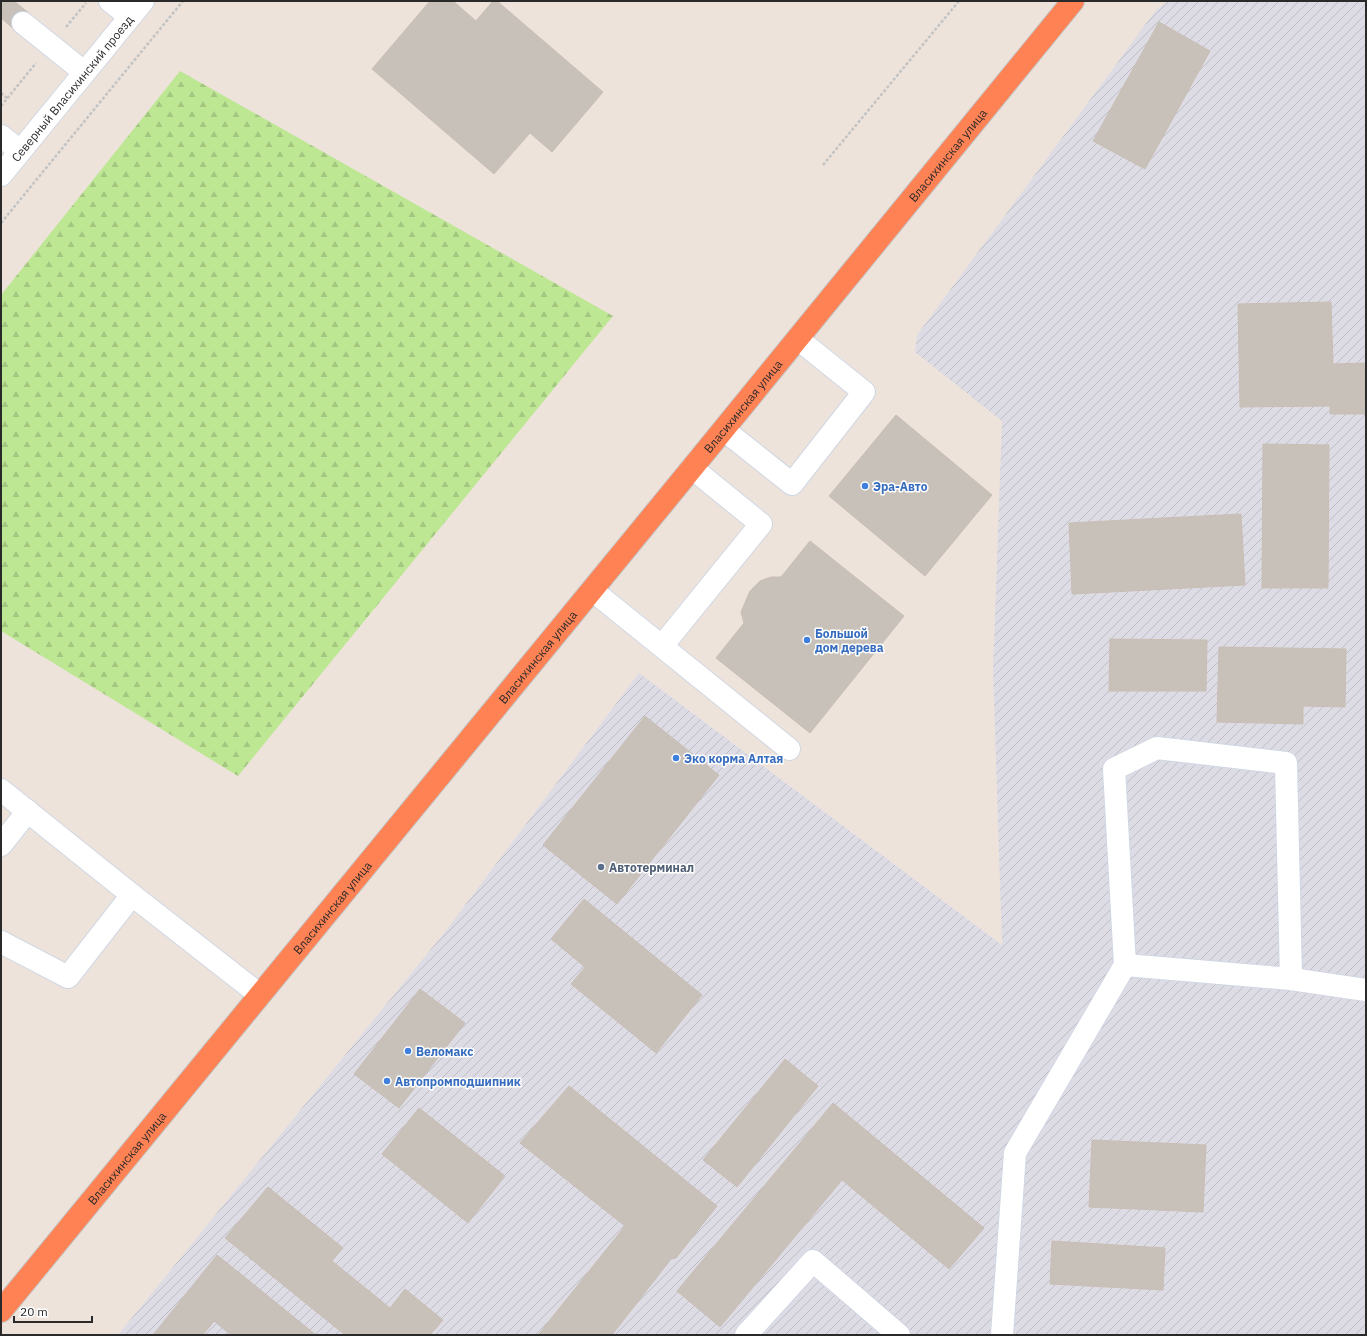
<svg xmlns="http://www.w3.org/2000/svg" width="1367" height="1336" viewBox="0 0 1367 1336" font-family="'IBM Plex Sans',sans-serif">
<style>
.industrial{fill:url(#industrial-furrows)}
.forest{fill:url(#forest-firs)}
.building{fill:#c8c1ba;stroke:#c9beb5}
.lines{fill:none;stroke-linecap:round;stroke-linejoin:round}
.minor-casing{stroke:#d0d7e4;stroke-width:24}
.highway-casing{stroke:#c3c3c3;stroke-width:24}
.path{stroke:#c3c3c3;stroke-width:2.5;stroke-dasharray:3 2;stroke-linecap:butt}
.minor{stroke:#fff;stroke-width:22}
.highway{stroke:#ff8255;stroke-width:22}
.shop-dot{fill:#3f7fe0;stroke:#fff;stroke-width:1.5}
.service-dot{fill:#5c6f8a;stroke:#fff;stroke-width:1.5}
.labels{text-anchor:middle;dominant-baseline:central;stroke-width:3;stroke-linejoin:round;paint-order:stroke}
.street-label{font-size:12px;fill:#2a2a2a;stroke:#fff}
.shop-label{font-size:12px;font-weight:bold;fill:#366cbe;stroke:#fff;text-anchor:start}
.service-label{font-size:12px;font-weight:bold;fill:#4e5e75;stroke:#fff;text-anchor:start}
</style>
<defs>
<pattern id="industrial-furrows" width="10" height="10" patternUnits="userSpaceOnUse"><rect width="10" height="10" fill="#dddce5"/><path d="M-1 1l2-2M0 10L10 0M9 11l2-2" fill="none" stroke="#bebdc5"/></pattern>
<pattern id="forest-firs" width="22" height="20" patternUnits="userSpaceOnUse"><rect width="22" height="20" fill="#bee794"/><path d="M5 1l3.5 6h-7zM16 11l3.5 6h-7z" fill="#a3c680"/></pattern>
</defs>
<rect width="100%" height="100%" fill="#ede3db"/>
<!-- industrial -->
<path class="industrial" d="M1168 1H1366V1335H118L448 928 639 673 1002 945 993 670 1002 421 915 352 917 335 1156 10Z"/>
<!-- forest -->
<path class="forest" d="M180 71 613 316 238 776 1 631V295Z"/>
<!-- building -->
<g class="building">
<path d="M1 1H14L30 14 16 31 1 18Z"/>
<path d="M430 1H453L476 21 493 1H497L603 92 552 152 530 133 494 174 372 69Z"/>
<path d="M1159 22 1210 51 1145 169 1093 141Z"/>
<path d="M1331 302 1333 364 1366 363V414H1330V406L1240 407 1238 304Z"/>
<path d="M896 415 992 495 925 576 829 496Z"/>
<path d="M1263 444 1329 445 1328 588H1262Z"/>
<path d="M1241 514 1245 585 1072 594 1069 523Z"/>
<path d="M810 541 904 616 810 733 716 658 744 623 741 612 750 591 760 581 771 577H781Z"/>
<path d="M1110 639 1207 640 1206 691H1109Z"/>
<path d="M1219 647 1346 649 1345 707 1303 706V724L1217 722Z"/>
<path d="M645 716 719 775 617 904 543 845Z"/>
<path d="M584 899 702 995 656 1053 571 984 585 967 551 939Z"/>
<path d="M420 989 465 1023 399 1108 354 1074Z"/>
<path d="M785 1059 818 1086 737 1187 703 1160Z"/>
<path d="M569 1086 717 1206 676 1258 671 1259 612 1335H538L625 1226 520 1143Z"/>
<path d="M833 1103 984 1228 949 1269 842 1180 720 1327 677 1291Z"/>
<path d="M419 1108 505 1176 468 1223 382 1154Z"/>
<path d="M1092 1140 1206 1145 1203 1212 1089 1207Z"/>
<path d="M268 1187 343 1248 332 1261 390 1308 405 1289 443 1320 430 1335H345L225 1238Z"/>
<path d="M1052 1241 1165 1248 1163 1290 1050 1284Z"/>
<path d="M217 1255 247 1279 203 1335H153Z"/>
<path d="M247 1279 316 1335H231L214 1321Z"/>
</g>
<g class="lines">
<defs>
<g id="minor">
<path d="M110 1 130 17"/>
<path d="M23 23 84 72"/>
<path d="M1 136 20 151"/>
<path id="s1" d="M1 175 143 1"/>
<path d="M724 430 792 484 864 392 798 339"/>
<path d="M592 590 789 749"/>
<path d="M662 646 761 524 692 468"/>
<path d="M1 790 132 895 260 995"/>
<path d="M1 845 28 811"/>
<path d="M1 942 68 977 132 895"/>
<path d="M1125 965 1114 769 1157 748 1286 763 1291 979"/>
<path d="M746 1335 813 1261 899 1335"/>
<path d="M1002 1335 1015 1153 1125 965 1291 979 1366 990"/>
</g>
<g id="highway">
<path id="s2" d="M1 1311 692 468 1073 1"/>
</g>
</defs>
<!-- minor casing -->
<use href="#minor" class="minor-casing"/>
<!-- highway casing -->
<use href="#highway" class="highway-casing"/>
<!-- path -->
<g class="path">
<path d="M66 27 86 3"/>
<path d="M1 93 7 98"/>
<path d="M1 106 36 63"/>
<path d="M823 165 959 1"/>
<path d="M1 223 183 1"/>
</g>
<!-- minor -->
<use href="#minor" class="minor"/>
<!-- highway -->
<use href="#highway" class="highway"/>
</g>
<!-- markers -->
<g class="shop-dot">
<circle cx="865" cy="486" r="4"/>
<circle cx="807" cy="640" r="4"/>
<circle cx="676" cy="758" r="4"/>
<circle cx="408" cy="1051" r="4"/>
<circle cx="387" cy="1081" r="4"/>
</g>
<circle class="service-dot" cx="601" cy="867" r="4"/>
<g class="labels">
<!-- street labels -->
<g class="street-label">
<text stroke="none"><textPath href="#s1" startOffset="112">Северный Власихинский проезд</textPath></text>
<text stroke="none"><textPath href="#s2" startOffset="1494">Власихинская улица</textPath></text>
<text stroke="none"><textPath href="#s2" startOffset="1170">Власихинская улица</textPath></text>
<text stroke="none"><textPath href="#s2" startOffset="846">Власихинская улица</textPath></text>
<text stroke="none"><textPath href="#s2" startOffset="522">Власихинская улица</textPath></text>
<text stroke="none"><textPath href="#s2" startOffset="198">Власихинская улица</textPath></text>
</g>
<!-- shop labels -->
<g class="shop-label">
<text x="873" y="486">Эра-Авто</text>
<text x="815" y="633">Большой<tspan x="815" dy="14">дом дерева</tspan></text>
<text x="684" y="758">Эко корма Алтая</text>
<text x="416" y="1051">Веломакс</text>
<text x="395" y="1081">Автопромподшипник</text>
</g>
<!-- service labels -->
<g class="service-label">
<text x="609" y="867">Автотерминал</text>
</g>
</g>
<!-- border -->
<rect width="1367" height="1336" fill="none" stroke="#2a2a2a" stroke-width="4"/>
<!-- scale -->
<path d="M14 1316v6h78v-6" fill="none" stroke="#2a2a2a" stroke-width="2"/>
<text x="20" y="1316" font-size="12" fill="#2a2a2a" stroke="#ffffff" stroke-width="3" paint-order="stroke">20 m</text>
</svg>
